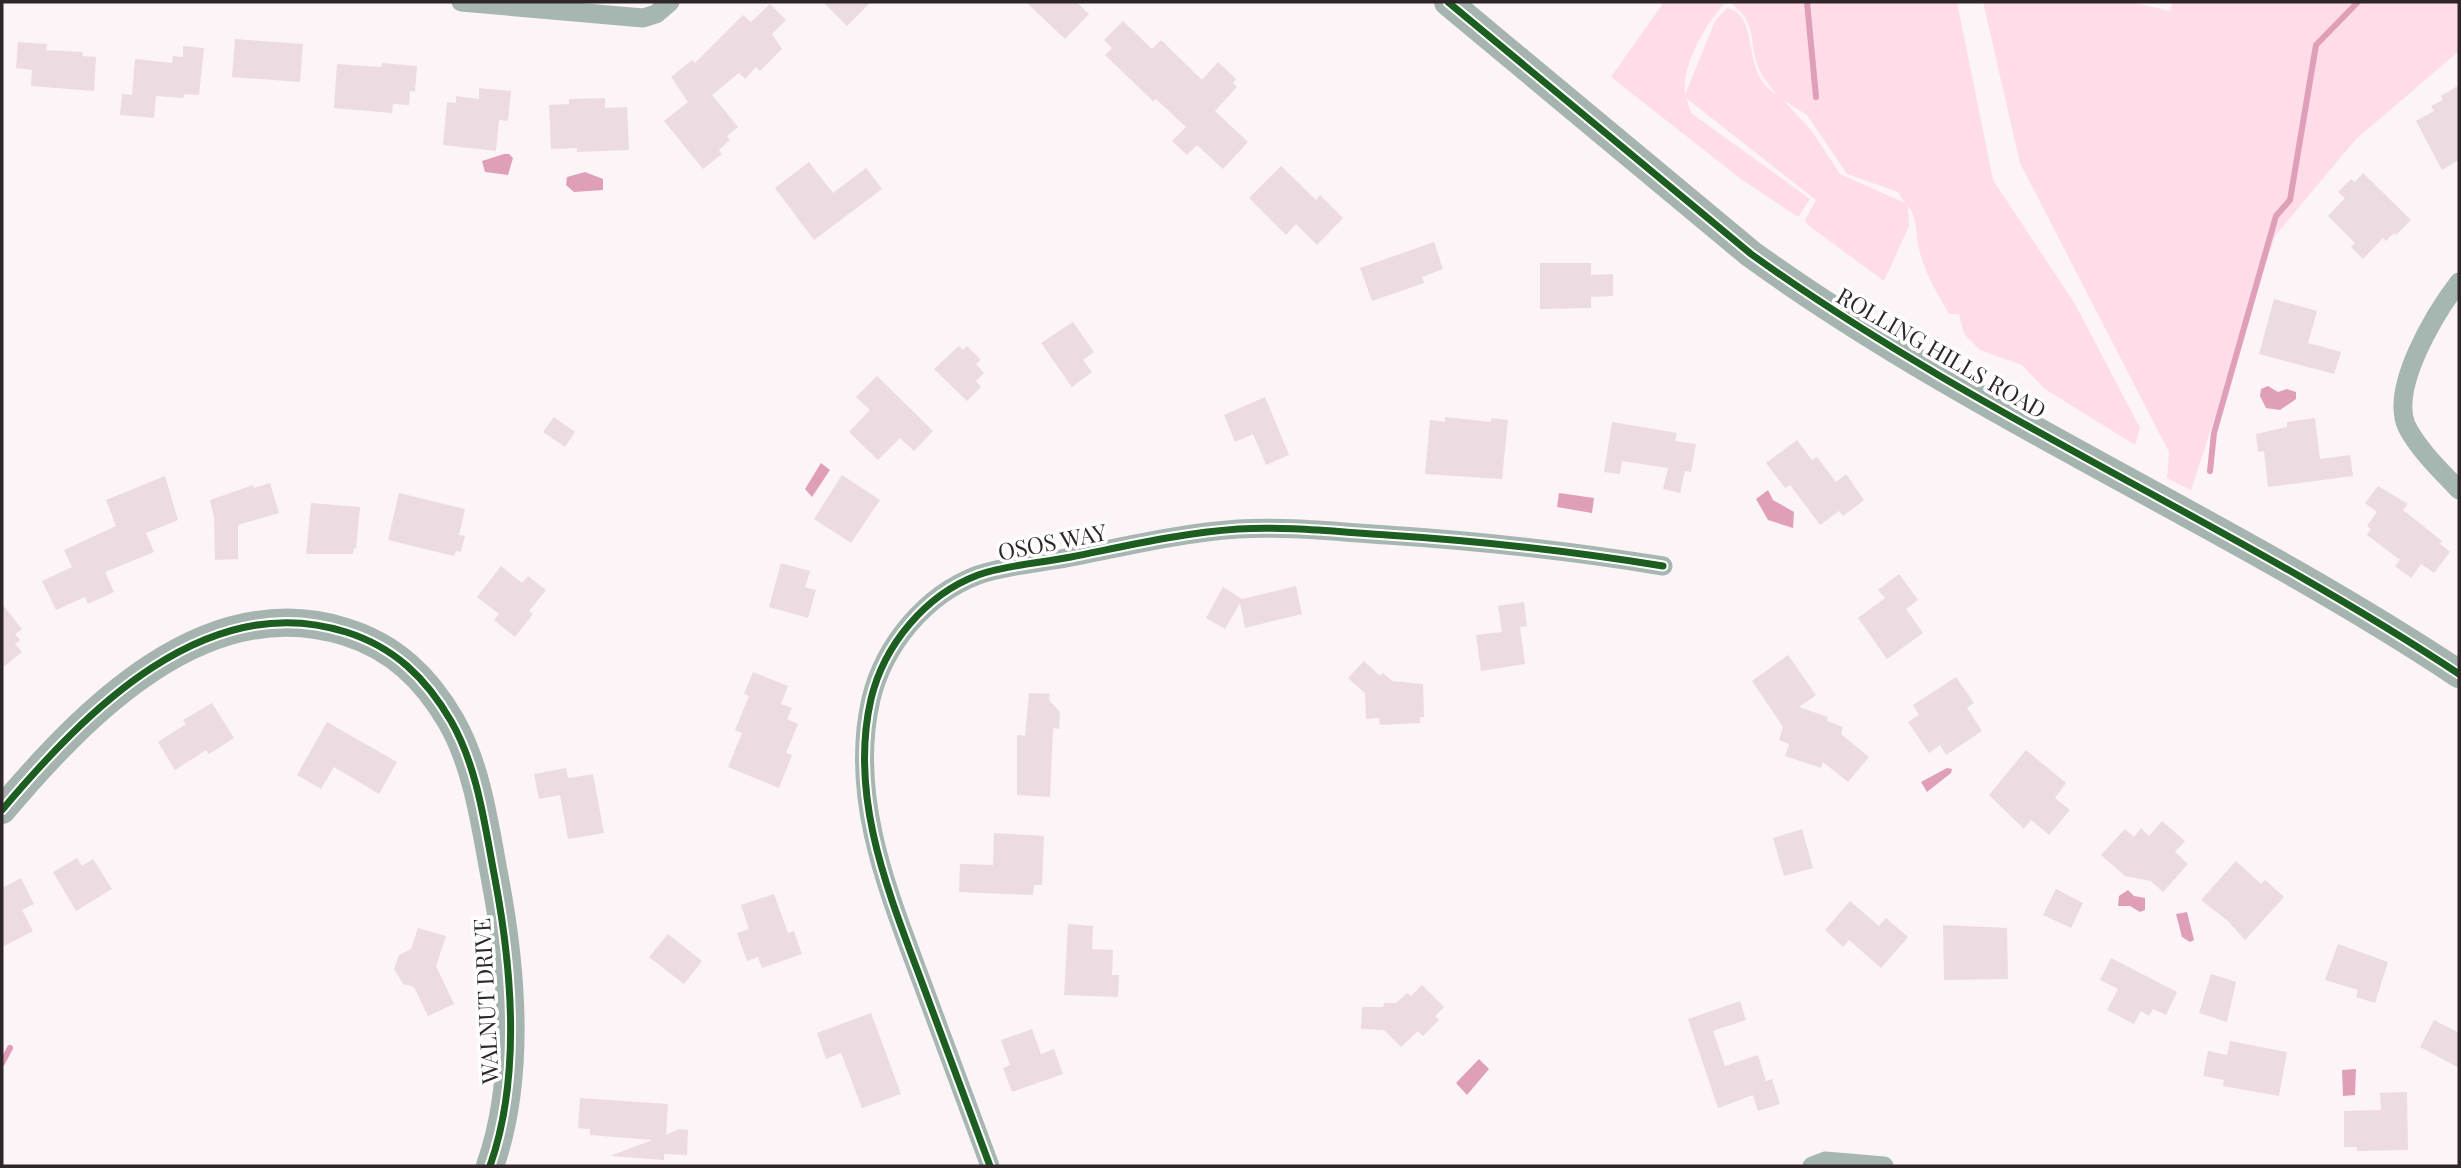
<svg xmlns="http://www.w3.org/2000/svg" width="2461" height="1168" viewBox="0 0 2461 1168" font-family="'Playfair Display',serif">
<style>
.green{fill:#fedce8;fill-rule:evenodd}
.water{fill:#df9fb9}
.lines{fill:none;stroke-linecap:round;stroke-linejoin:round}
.stream{stroke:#df9fb9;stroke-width:6}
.building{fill:#eddbe2}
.street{stroke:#a6b6b1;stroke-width:19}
.secondary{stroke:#a6b4b0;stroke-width:28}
.cycleway-casing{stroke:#fff;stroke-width:11}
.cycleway{stroke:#1b5e20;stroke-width:7}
.labels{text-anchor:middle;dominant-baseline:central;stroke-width:7;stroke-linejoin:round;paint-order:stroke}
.street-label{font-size:23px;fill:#2e2629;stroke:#fff}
</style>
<rect width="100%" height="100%" fill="#fcf4f6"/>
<!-- green -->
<g class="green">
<path d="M1664 2H1726C1706 23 1681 65 1685 95L1715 21 1727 8C1762 16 1739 72 1776 94 1771 87 1764 79 1760 71 1746 41 1761 26 1730 2H1957L1993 180 2075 304 2140 428 2135 445 2045 389 2022 365 1980 350 1964 334 1959 314H1949C1938 295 1926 275 1920 253 1915 236 1919 220 1908 206L1909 226 1884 281 1808 225 1805 220 1816 200 1686 98 1691 113 1810 199 1798 217 1741 179 1611 77ZM1783 100 1807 115 1847 174 1898 192 1905 203 1840 174 1811 130Z"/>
<path d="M1983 2H2130L2170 11 2173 2H2459V51L2356 139 2275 236 2191 490 2167 478 2169 452 2020 163Z"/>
</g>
<!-- water -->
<g class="water">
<path d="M504 154H509L513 158 508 175 485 172 482 161Z"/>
<path d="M585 172 603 179V190L574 192 566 185 567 177Z"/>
<path d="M2268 386 2278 392 2287 389 2296 392V399L2280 410 2266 408 2260 396 2261 389Z"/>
<path d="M821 463 830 470 812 497 805 489Z"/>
<path d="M1768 490 1773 500 1794 512 1793 528 1768 520 1756 499Z"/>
<path d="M1559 493 1594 498 1592 513 1557 507Z"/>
<path d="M1947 768 1952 769 1951 773 1927 792 1921 782Z"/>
<path d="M2128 890 2134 896 2145 898V910L2140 912 2130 906H2118L2119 896Z"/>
<path d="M2187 912 2194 940 2190 942 2182 937 2176 914Z"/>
<path d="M1479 1059 1489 1069 1467 1095 1456 1083Z"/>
<path d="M2356 1069 2355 1095 2343 1096 2342 1070Z"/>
</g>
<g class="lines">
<!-- stream -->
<g class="stream">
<path d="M1807 2 1816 97"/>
<path d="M2210 471 2214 433 2276 216 2290 200 2316 45 2358 2"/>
<path d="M2 1063 10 1048"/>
</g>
</g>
<!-- building -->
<g class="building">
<path d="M823 2H871L847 26Z"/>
<path d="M1026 2H1076L1089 14 1065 39Z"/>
<path d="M770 4 786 20 772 34 782 49 760 71 756 67 745 79 739 73 712 95 738 127 727 136 730 140 719 150 722 154 703 169 664 121 688 102 671 77 692 60 695 63 743 15 751 22Z"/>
<path d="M1123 21 1152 49 1161 40 1202 80 1218 62 1236 79 1233 83 1237 87 1215 111 1248 142 1223 169 1197 145 1187 155 1172 141 1186 127 1156 99 1153 101 1105 55 1112 48 1104 40Z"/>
<path d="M235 39 303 44 300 82 232 77Z"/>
<path d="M18 42 47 44 46 50 83 52 82 56 96 57 94 91 31 86 32 70 16 68Z"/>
<path d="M183 46 204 48 199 95 184 94 183 98 156 96 154 118 120 115 122 94 132 95 135 59 172 63 173 56 183 57Z"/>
<path d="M382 63 417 66 415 92 410 91 409 105 393 104 392 113 334 108 337 64 381 67Z"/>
<path d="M2459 85V160L2442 170 2416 121 2434 111 2431 106 2443 100 2441 96Z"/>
<path d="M479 88 511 91 508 121 499 120 496 151 443 145 447 102 456 103V96L479 99Z"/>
<path d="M605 98V108L627 107 629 150 577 152V148L551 149 549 105 569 104V99Z"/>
<path d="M809 162 833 193 866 168 882 189 814 240 775 188Z"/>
<path d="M1281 166 1316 200 1320 195 1343 218 1317 245 1296 224 1286 235 1249 198Z"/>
<path d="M2363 173 2411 220 2396 235 2394 233 2386 241 2383 238 2363 259 2351 247 2355 243 2328 216 2345 198 2338 192 2351 179 2355 182Z"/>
<path d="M1434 242 1443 269 1422 277 1424 283 1372 301 1360 268Z"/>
<path d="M1540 263H1591V275L1613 274V296L1591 297V308L1540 309Z"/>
<path d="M2274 299 2317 311 2308 343 2341 352 2334 374 2259 354Z"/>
<path d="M1073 322 1094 352 1083 360 1092 372 1072 387 1041 343Z"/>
<path d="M959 346 963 350 967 346 981 360 976 364 984 373 976 381 981 387 967 401 934 369Z"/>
<path d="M877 376 933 431 914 451 900 438 878 460 849 432 870 410 856 397Z"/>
<path d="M1265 397 1289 455 1266 465 1253 434 1235 442 1224 415Z"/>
<path d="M554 417 575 432 565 447 543 432Z"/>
<path d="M1445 417 1491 422V418L1508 420 1502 479 1425 474 1430 420 1445 422Z"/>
<path d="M2315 418 2320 459 2350 455 2353 476 2268 487 2264 451 2258 452 2256 434 2287 427V422Z"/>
<path d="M1612 422 1677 433 1675 441 1696 444 1691 472 1685 471 1680 493 1663 489 1668 468 1622 461 1620 474 1604 472Z"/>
<path d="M1797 440 1812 460 1817 457 1836 482 1846 474 1864 500 1843 516 1839 511 1820 525 1790 485 1785 488 1766 463Z"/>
<path d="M842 475 880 500 851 543 814 519Z"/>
<path d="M165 476 178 520 146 533 154 552 105 572 114 592 88 604 85 597 56 610 42 581 72 567 64 550 116 526 106 500Z"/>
<path d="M270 483 279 513 238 525V559L215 560 214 517 210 500 253 485 254 488Z"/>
<path d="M2378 486 2408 504 2403 510 2442 541 2439 543 2450 552 2434 573 2421 564 2411 578 2395 566 2400 560 2367 535 2371 529 2367 526 2377 512 2365 503Z"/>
<path d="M399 493 465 509 459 535 465 536 461 552 456 551 454 556 388 540Z"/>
<path d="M311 503 360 507 356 549 354 548 353 554H306Z"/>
<path d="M781 563 810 571 805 587 816 590 808 618 769 607Z"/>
<path d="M501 566 522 583 528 576 546 590 529 611 533 614 515 637 494 620 499 614 477 597Z"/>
<path d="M1899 574 1918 600 1906 609 1923 633 1887 659 1858 618 1885 598 1878 590Z"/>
<path d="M1296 586 1302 614 1245 628 1240 603 1225 629 1206 618 1223 587 1242 599Z"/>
<path d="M1524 602 1527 626 1520 627 1525 664 1481 671 1476 635 1502 632 1498 606Z"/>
<path d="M2 604 22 629 15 634 20 640 15 644 22 652 2 668Z"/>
<path d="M1788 655 1816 695 1799 707 1828 717 1827 721 1843 727 1841 734 1869 757 1848 782 1823 762 1821 768 1785 756 1789 744 1779 740 1783 727 1752 681Z"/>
<path d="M1364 661 1380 676 1383 673 1392 681 1423 684 1424 717H1420V723L1380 725 1379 718 1366 719 1365 693 1348 678Z"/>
<path d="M753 672 788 686 781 704 792 708 787 719 798 724 786 753 792 755 779 788 728 767 742 733 735 730 749 696 744 694Z"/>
<path d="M1956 677 1974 703 1967 708 1982 731 1946 755 1940 745 1929 753 1908 722 1919 715 1913 705Z"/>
<path d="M1029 693 1050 694 1049 700 1060 712 1059 729 1053 728 1050 797 1017 795V735L1025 736Z"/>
<path d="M212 703 234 738 209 754 206 750 175 770 158 742 186 724 183 720Z"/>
<path d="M327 722 397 762 379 794 334 767 321 789 297 775Z"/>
<path d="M2026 750 2066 783 2055 798 2070 810 2049 835 2031 820 2024 829 1989 795Z"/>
<path d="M566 768 568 778 593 774 604 833 568 839 560 795 539 799 534 774Z"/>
<path d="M2162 821 2185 841 2175 852 2188 864 2163 892 2151 881 2125 876 2101 855 2125 829 2134 837 2141 828 2149 836Z"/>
<path d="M1802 829 1813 868 1784 876 1773 838Z"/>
<path d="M994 833 1044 836 1042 885H1034L1033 895 959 892 960 864 993 865Z"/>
<path d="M77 858 82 866 93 859 112 889 76 911 53 872Z"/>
<path d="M2236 861 2261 884 2265 880 2284 897 2245 940 2228 921 2201 900Z"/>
<path d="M21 878 34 904 22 910 33 931 2 947V888Z"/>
<path d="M2056 889 2083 903 2071 928 2043 915Z"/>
<path d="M774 894 788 933 794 931 802 954 762 968 758 957 747 961 737 933 749 929 741 905Z"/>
<path d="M1850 901 1879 926 1886 918 1908 937 1881 968 1849 940 1843 947 1825 930Z"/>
<path d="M1068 924 1093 926 1092 949 1113 950 1112 975H1119L1118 997 1064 995Z"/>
<path d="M1943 925 2007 928 2008 979 1944 980Z"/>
<path d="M418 928 446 936 436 966 454 1004 428 1016 414 987 403 984 394 969 399 955 411 949Z"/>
<path d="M668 934 702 961 684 984 649 957Z"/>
<path d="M2338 944 2388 962 2375 1003 2356 997 2358 990 2325 980Z"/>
<path d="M2111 958 2177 992 2166 1015 2153 1009 2149 1016 2141 1011 2134 1024 2107 1010 2118 989 2100 980Z"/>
<path d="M2211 974 2236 982 2227 1022 2199 1013Z"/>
<path d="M1422 985 1444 1007 1435 1016 1439 1020 1423 1036 1418 1031 1401 1047 1384 1030 1361 1029 1362 1007H1383L1384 1003H1396L1407 993 1411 996Z"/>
<path d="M1740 1001 1746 1020 1713 1031 1725 1066 1758 1055 1766 1081 1772 1079 1780 1104 1758 1111 1753 1095 1718 1108 1688 1019Z"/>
<path d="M871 1013 901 1094 862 1108 841 1053 826 1059 817 1033Z"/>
<path d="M2434 1020 2459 1033V1068L2420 1047Z"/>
<path d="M1032 1029 1041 1054 1054 1049 1063 1074 1012 1092 1003 1068 1010 1065 1001 1040Z"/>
<path d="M2230 1041 2287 1052 2279 1096 2223 1086 2224 1080 2203 1076 2208 1051 2227 1055Z"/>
<path d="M2407 1092 2408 1150 2357 1151V1147H2344V1111L2381 1110 2380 1093Z"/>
<path d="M580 1098 668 1104 666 1135 679 1129 688 1130 687 1155 664 1154V1160L610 1156 652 1140 590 1135V1129L578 1128Z"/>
</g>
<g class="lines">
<!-- street -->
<g class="street">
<path d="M461 2 643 18 656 14 670 2"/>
<path d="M2459 282C2436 312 2389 388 2407 427 2419 450 2441 471 2459 490"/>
<path d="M990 1166C968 1107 946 1048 924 988 890 896 848 799 871 699 884 645 925 595 978 575 1006 565 1041 563 1071 557 1126 546 1181 533 1238 529 1287 526 1338 532 1387 535 1479 541 1571 551 1663 566"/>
<path d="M1812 1166 1825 1161 1884 1166"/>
</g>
<!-- secondary -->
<g class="secondary">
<path d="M1448 2 1751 254C1974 415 2230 522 2459 674"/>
<path d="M2 810C84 713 205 587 346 632 394 647 426 678 451 721 478 768 485 827 495 879 512 969 521 1078 490 1166"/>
</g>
<defs>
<g id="cycleway">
<path d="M1448 2 1751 254C1974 415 2230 522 2459 674"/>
<path d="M2 810C84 713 205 587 346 632 394 647 426 678 451 721 478 768 485 827 495 879 512 969 521 1078 490 1166"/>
<path d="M990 1166C968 1107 946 1048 924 988 890 896 848 799 871 699 884 645 925 595 978 575 1006 565 1041 563 1071 557 1126 546 1181 533 1238 529 1287 526 1338 532 1387 535 1479 541 1571 551 1663 566"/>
</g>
</defs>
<!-- cycleway casing -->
<use href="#cycleway" class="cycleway-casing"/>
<!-- cycleway -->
<use href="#cycleway" class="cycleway"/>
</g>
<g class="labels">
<!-- street labels -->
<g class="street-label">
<text transform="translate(1942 352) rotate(30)">ROLLING HILLS ROAD</text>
<text transform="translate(1052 541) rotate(-11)">OSOS WAY</text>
<text transform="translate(485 1001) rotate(-93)">WALNUT DRIVE</text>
</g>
</g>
<!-- border -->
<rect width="2461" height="1168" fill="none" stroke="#2e2629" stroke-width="7"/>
</svg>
